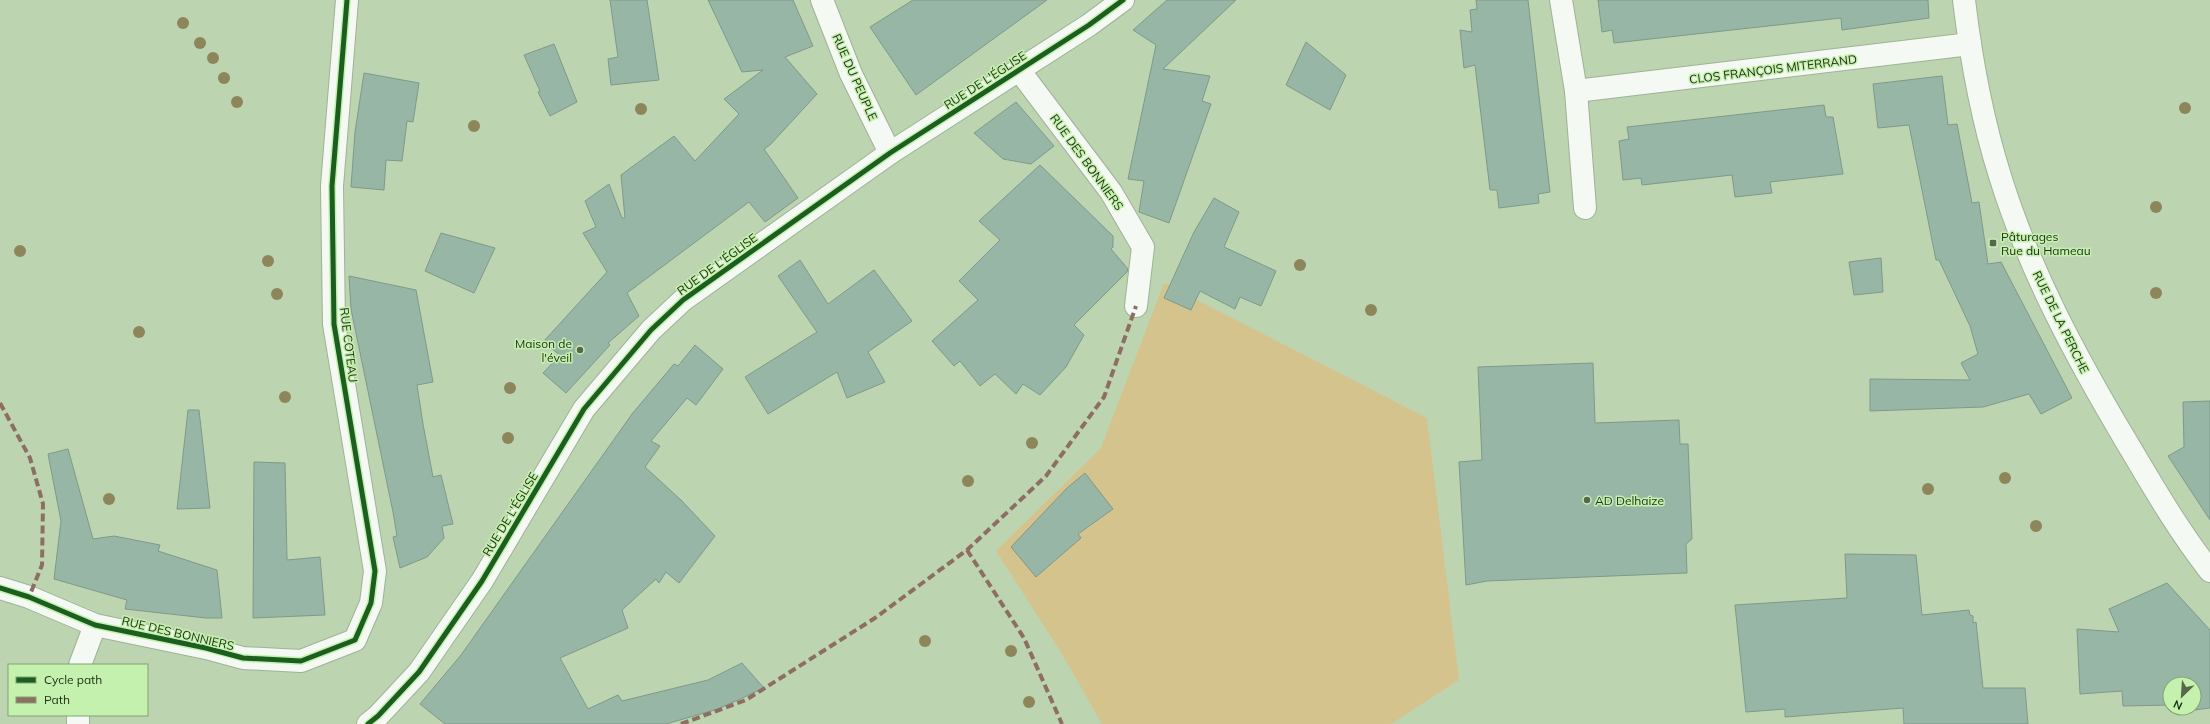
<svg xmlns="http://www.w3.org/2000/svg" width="2210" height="724" viewBox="0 0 2210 724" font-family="Mulish,sans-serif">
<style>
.green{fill:#d4c38c}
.building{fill:#98b6a6;stroke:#7e9989}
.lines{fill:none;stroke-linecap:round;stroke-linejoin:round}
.minor-casing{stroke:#9fb296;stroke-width:24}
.minor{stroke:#f5f9f3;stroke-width:22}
.quiet{stroke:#8d6e63;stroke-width:4;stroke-dasharray:8 4;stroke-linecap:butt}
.cycleway-casing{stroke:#c5f1ae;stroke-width:8}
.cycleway{stroke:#1b5e20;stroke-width:5}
.tree{fill:#8d865b}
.poi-dot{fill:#55684b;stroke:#c5f1ae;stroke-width:1.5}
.labels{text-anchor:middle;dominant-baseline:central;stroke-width:3;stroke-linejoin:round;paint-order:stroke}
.street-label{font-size:12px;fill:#1d2e14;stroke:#c5f1ae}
.poi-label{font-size:12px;fill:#1d2e14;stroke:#c5f1ae;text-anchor:start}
</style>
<rect width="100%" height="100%" fill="#bdd4b1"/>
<!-- green -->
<path class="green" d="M1164 283 1427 418 1459 680 1391 724H1102L1062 654 996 551 1101 448Z"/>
<!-- building -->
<g class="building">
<path d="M610 0H647L659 80 611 85 608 59 618 57Z"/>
<path d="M708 0H793L813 46 785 57 817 94 770 145 764 149 798 198 765 222 749 202 627 293 639 316 608 343 610 345 566 393 543 373 560 355 543 342 607 272 583 233 596 227 585 201 609 184 622 218H625L621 175 674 136 695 161 739 114 724 99 763 70 742 72Z"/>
<path d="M913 0H1047L916 95 870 27Z"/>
<path d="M1167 0H1236L1163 69 1210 76 1202 101 1211 104 1169 223 1139 212 1144 181 1128 179 1156 45 1133 30Z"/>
<path d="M1476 0H1528L1550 192 1538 194 1539 203 1499 208 1497 190H1490L1475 65 1464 68 1460 30 1472 32 1470 10 1477 9Z"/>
<path d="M1598 0H1928L1929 18 1842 30 1841 18 1614 43 1612 30 1602 32Z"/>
<path d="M1306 42 1346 75 1330 110 1286 85Z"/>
<path d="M554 44 577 102 550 116 538 92 540 91 524 55Z"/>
<path d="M364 73 419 83 413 122 407 121 402 161 386 160 384 190 351 187 355 132Z"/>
<path d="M1942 76 1948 125 1957 124 1972 203 1979 202 1988 264 2001 262 2072 398 2041 414 2029 394 1983 407 1870 411V379L1970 380 1961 363 1978 354 1970 326 1939 260H1936L1909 125 1878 128 1873 84Z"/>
<path d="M1016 102 1054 146 1031 164 1003 159 974 133Z"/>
<path d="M1824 105 1826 117H1833L1843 174 1770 182 1772 193 1735 197 1732 175 1642 185 1641 178 1623 180 1619 141 1629 139 1627 127Z"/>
<path d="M1040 165 1113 236V247L1111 249 1128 269 1127 272 1074 325 1084 335 1066 367 1040 395 1023 384 1016 394 995 374 980 386 960 361 954 366 932 341 978 300 959 281 1000 240 979 221Z"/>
<path d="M1214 198 1239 212 1224 247 1276 271 1261 306 1240 297 1235 309 1200 291 1191 310 1164 298 1194 232Z"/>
<path d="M441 233 495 248 474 293 425 271Z"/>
<path d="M1881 258 1883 292 1854 295 1849 262Z"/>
<path d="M800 260 828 304 874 270 912 321 868 352 885 382 847 398 837 372 768 414 745 377 817 332 778 276Z"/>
<path d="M349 276 416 290 433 382 417 385 423 424 433 477 441 475 453 524 442 526 444 538 427 557 400 568 393 537 397 536 393 512 351 309Z"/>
<path d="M695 345 723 369 696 405 687 398 651 441 660 446 645 467 682 501 715 536 679 583 666 572 659 583 656 579 622 610 628 628 560 658 588 709 618 695 622 701 708 680 742 663 764 688 718 709 666 724H445L420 704 461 655 632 414 674 364 678 366Z"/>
<path d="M1593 363 1595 423 1679 420 1680 444H1688L1692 539 1686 544 1687 573 1487 581 1466 585 1459 462 1482 460 1478 367Z"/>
<path d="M2210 401V520L2168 456 2184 447 2183 402Z"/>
<path d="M188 410H199L210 508 177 509Z"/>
<path d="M68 449 93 539 114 536 160 545 158 551 217 570 222 618H206L125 609 127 600 54 579 61 521 48 454Z"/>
<path d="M254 462 285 463 287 560 320 557 325 615 253 618Z"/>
<path d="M1085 473 1113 509 1078 534 1081 538 1036 577 1011 547 1067 488Z"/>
<path d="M1845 554 1916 555 1922 615 1969 610 1970 615 1973 616V623L1976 622 1983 688H2025L2028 724H1904L1903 708 1785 717V709L1746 712 1735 605 1847 598Z"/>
<path d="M2167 583 2210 630V708L2179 712 2178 708H2194V684H2170V705L2123 706 2122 691 2080 694 2077 629 2119 632 2109 609Z"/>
</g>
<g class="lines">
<defs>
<g id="minor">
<path d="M822 0 851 74 890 153"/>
<path d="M1561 0 1576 91 1585 208"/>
<path d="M1964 0C1971 59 1982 119 2000 176 2029 270 2076 357 2126 441 2152 485 2178 530 2210 571"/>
<path d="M1019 70 1111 192 1143 247 1136 306"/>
<path d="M1576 91 1970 44"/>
<path d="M0 588 29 597 95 625 206 648 243 658 301 661 355 640 371 603 375 571 334 324 332 186 347 0"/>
<path d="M80 665 95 625"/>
<path d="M78 715V724"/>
<path d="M368 724 378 716 419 672 482 581 584 409 651 330 683 300 890 153 1089 25 1123 0"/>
</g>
</defs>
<!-- minor casing -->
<use href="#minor" class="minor-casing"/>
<!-- minor -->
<use href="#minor" class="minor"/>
<!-- quiet -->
<g class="quiet">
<path d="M0 403 30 458 43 504 42 565 29 597"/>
<path d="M967 550 1024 638 1062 724"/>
<path d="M681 724 746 700 875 618 967 550 1046 476 1104 397 1136 306"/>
</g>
<defs>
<g id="cycleway">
<path d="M0 588 29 597 95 625 206 648 243 658 301 661 355 640 371 603 375 571 334 324 332 186 347 0"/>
<path d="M368 724 378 716 419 672 482 581 584 409 651 330 683 300 890 153 1089 25 1123 0"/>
</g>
</defs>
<!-- cycleway casing -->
<use href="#cycleway" class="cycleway-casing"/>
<!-- cycleway -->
<use href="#cycleway" class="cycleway"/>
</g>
<!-- trees -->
<g class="tree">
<circle cx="183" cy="23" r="6"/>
<circle cx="200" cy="43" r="6"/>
<circle cx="213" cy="58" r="6"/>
<circle cx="224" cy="78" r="6"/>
<circle cx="237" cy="102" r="6"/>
<circle cx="2185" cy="108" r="6"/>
<circle cx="641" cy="109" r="6"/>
<circle cx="474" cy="126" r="6"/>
<circle cx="2156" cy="207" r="6"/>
<circle cx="20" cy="251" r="6"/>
<circle cx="268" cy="261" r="6"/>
<circle cx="1300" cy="265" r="6"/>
<circle cx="2156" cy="293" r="6"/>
<circle cx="277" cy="294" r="6"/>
<circle cx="1371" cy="310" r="6"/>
<circle cx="139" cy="332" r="6"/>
<circle cx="510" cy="388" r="6"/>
<circle cx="285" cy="397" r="6"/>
<circle cx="508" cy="438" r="6"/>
<circle cx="1032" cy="443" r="6"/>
<circle cx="2005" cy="478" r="6"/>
<circle cx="968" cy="481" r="6"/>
<circle cx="1928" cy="489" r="6"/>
<circle cx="109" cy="499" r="6"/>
<circle cx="2036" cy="526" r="6"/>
<circle cx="925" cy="641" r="6"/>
<circle cx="1011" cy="651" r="6"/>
<circle cx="1029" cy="702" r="6"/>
</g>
<!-- markers -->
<g class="poi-dot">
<rect x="1989" y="239" width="8" height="8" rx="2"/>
<circle cx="580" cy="350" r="4"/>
<circle cx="1587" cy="500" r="4"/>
</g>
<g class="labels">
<!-- street labels -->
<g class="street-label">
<text transform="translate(1773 69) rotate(-7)">CLOS FRANÇOIS MITERRAND</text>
<text transform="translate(855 77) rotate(66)">RUE DU PEUPLE</text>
<text transform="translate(985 80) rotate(-33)">RUE DE L'ÉGLISE</text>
<text transform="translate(1087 162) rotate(54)">RUE DES BONNIERS</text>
<text transform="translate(717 264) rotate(-36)">RUE DE L'ÉGLISE</text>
<text transform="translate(2061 322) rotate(64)">RUE DE LA PERCHE</text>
<text transform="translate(349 345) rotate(83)">RUE COTEAU</text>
<text transform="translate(510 514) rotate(-59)">RUE DE L'ÉGLISE</text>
<text transform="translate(178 633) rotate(13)">RUE DES BONNIERS</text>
</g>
<!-- poi labels -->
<g class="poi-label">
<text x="2001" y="236">Pâturages<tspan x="2001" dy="14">Rue du Hameau</tspan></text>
<text x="572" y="343" text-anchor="end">Maison de<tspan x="572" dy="14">l'éveil</tspan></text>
<text x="1595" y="500">AD Delhaize</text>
</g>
</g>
<!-- legend -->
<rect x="8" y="664" width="140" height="52" fill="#c5f1ae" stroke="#82a370"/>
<rect x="16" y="677" width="20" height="6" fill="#1b5e20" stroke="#82a370"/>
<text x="44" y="684" font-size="12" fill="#1d2e14">Cycle path</text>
<rect x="16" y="697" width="20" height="6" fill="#8d6e63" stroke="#82a370"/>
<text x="44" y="704" font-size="12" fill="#1d2e14">Path</text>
<!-- north arrow -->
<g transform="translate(2182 696) rotate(205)"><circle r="19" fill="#c5f1ae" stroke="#82a370"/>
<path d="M0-3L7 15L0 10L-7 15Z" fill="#55684b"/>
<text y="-6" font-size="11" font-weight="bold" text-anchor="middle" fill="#1d2e14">N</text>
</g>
</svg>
